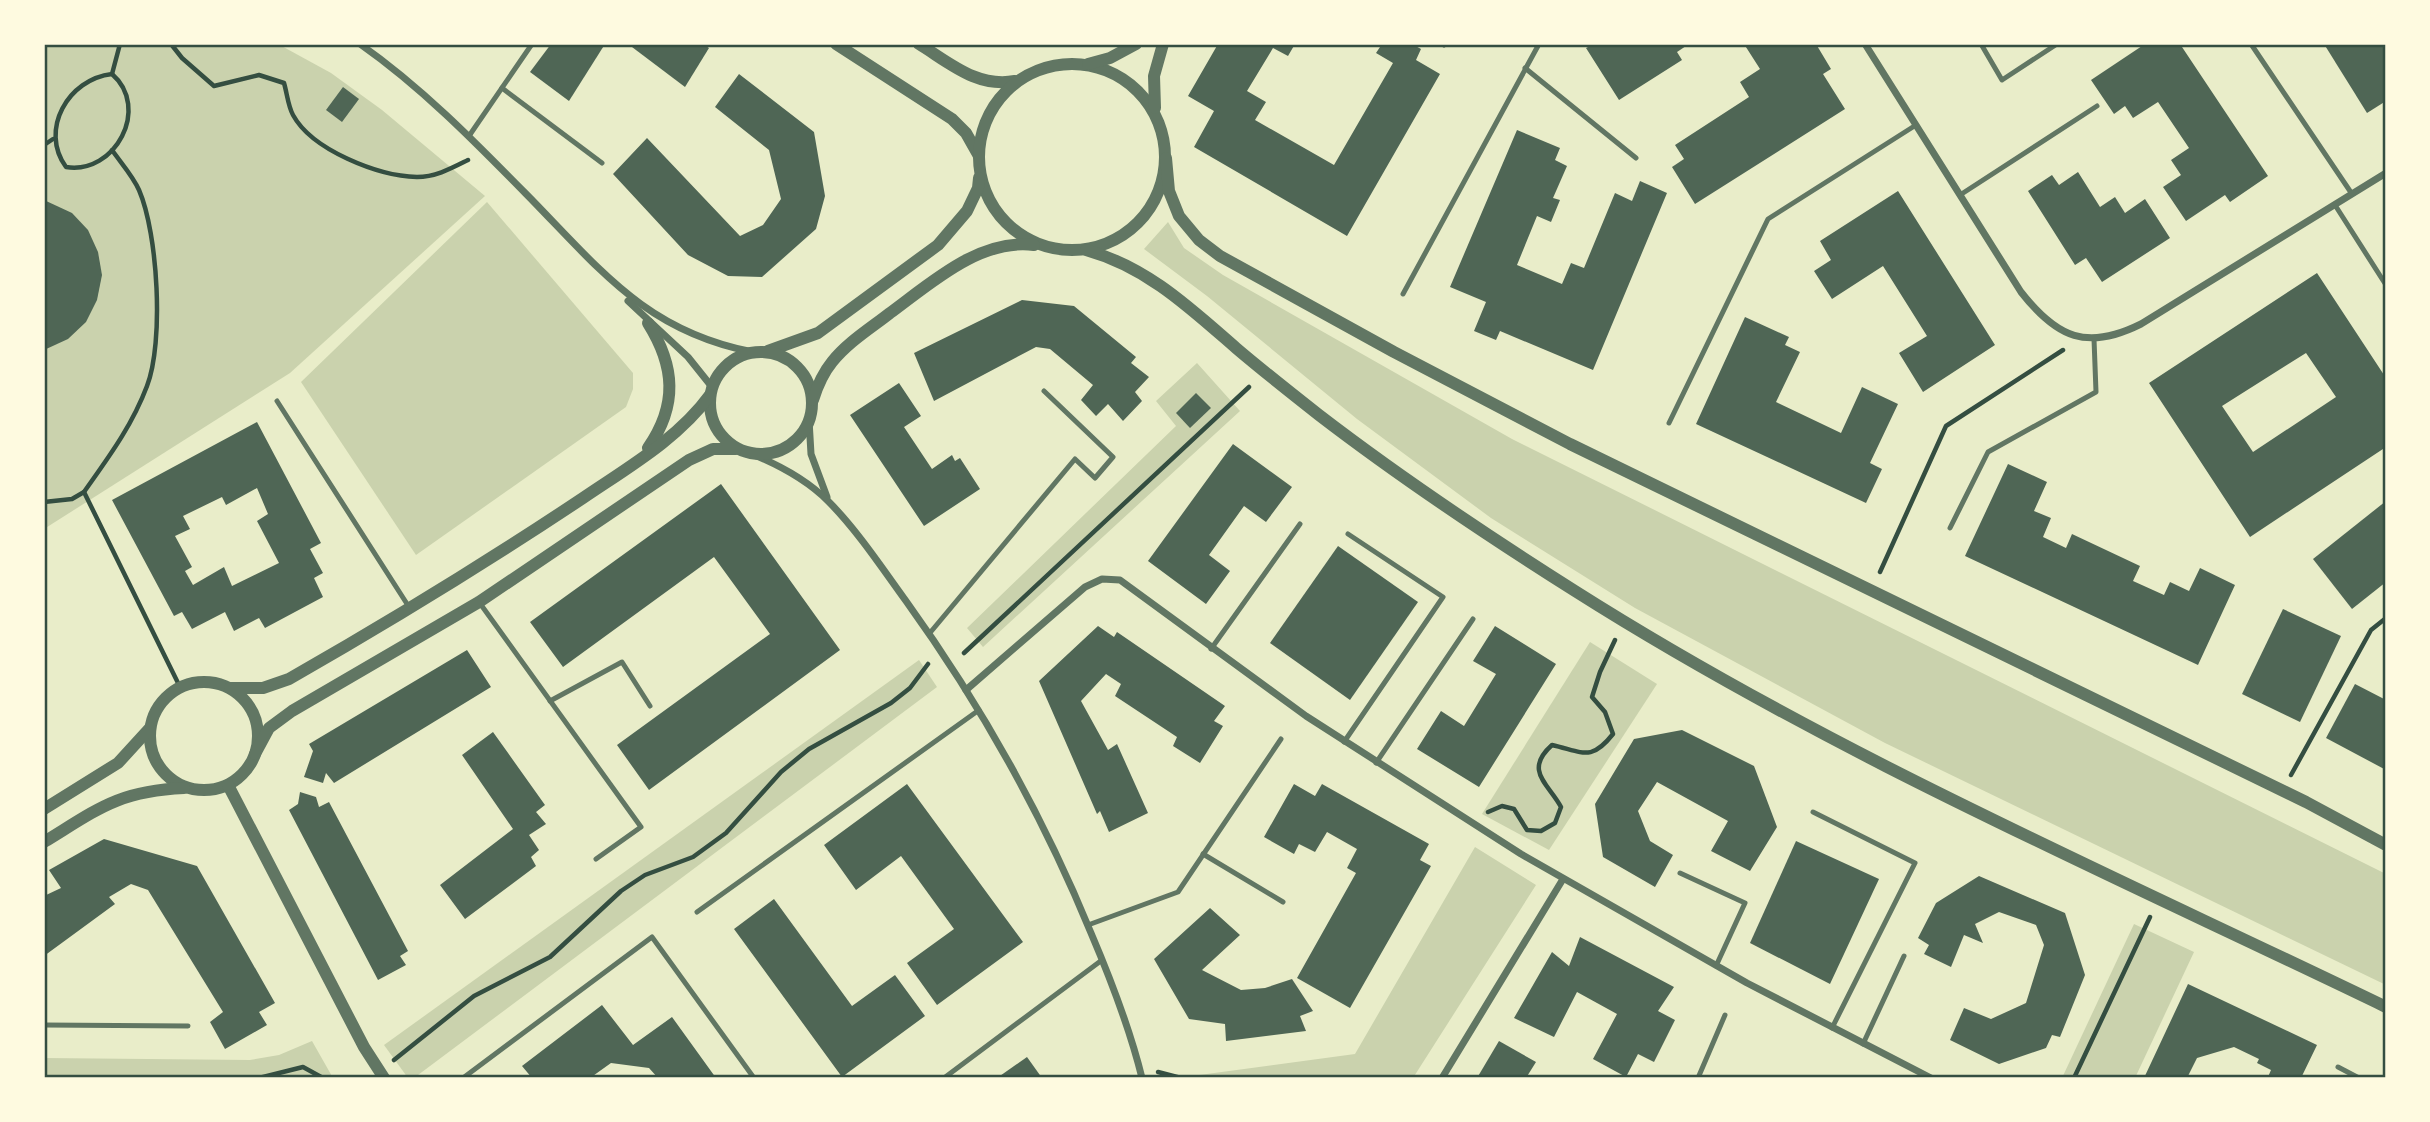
<svg xmlns="http://www.w3.org/2000/svg" width="2430" height="1122" viewBox="0 0 2430 1122" font-family="Karla,sans-serif">
<style>
.green{fill:#cad2ad}
.building{fill:#4f6655;fill-rule:evenodd}
.lines{fill:none;stroke-linecap:round;stroke-linejoin:round}
.path{stroke:#344e41;stroke-width:4.5}
.service{stroke:#617663;stroke-width:5}
.minor{stroke:#617663;stroke-width:7}
.tertiary{stroke:#617663;stroke-width:12}
.neatline{fill:none;stroke:#344e41;stroke-width:2.5}
</style>
<rect width="100%" height="100%" fill="#e9edc9"/>
<!-- green -->
<g class="green">
<path d="M44 44H278L331 73 382 110 485 196 290 373 44 529Z"/>
<path d="M487 202 633 373V389L626 407 416 555 301 382Z"/>
<path d="M1168 222 1184 248 1223 275 1512 439 2386 874V985L1885 743 1635 608 1491 518 1357 419 1207 296 1144 249Z"/>
<path d="M1197 363 1240 411 983 647 967 628 1176 426 1156 401Z"/>
<path d="M1590 642 1657 684 1549 850 1482 814Z"/>
<path d="M919 660 937 687 414 1078H408L384 1045Z"/>
<path d="M1475 847 1536 885 1413 1078H1177L1355 1054Z"/>
<path d="M2134 924 2194 952 2135 1078H2062Z"/>
<path d="M312 1041 333 1078H44V1058L250 1060 279 1055Z"/>
</g>
<!-- building -->
<g class="building">
<path d="M551 44H605L569 101 530 72Z"/>
<path d="M628 44H703L709 48 685 87Z"/>
<path d="M1218 44H1295L1288 56 1273 48 1247 91 1266 102 1255 120 1334 165 1393 63 1376 53 1382 44H1412L1421 49 1416 60 1440 74 1347 236 1194 147 1214 111 1188 96Z"/>
<path d="M1594 44H1689L1677 52 1682 60 1619 100 1586 48Z"/>
<path d="M1744 44H1816L1831 69 1823 74 1845 109 1695 204 1672 167 1684 159 1675 145 1749 97 1740 82 1760 69Z"/>
<path d="M2145 44H2180L2268 176 2230 202 2225 195 2186 221 2163 187 2181 175 2171 160 2189 148 2158 102 2133 118 2125 106 2114 114 2091 80Z"/>
<path d="M2324 44H2386V101L2367 113Z"/>
<path d="M739 74 814 132 825 196 816 229 762 277 728 276 688 255 613 174 647 138 740 236 763 225 781 199 769 150 715 107Z"/>
<path d="M343 87 359 99 342 122 326 110Z"/>
<path d="M1517 130 1560 148 1555 160 1567 166 1553 198 1560 200 1551 222 1537 216 1517 265 1562 284 1571 263 1584 268 1615 193 1632 201 1640 181 1667 193 1593 370 1500 331 1496 340 1474 331 1486 302 1450 287Z"/>
<path d="M2078 172 2100 207 2115 197 2125 213 2145 199 2170 238 2102 282 2086 258 2075 265 2028 191 2052 175 2059 185Z"/>
<path d="M1898 191 1995 345 1923 392 1899 353 1927 336 1883 266 1832 299 1814 271 1831 260 1820 241Z"/>
<path d="M44 200 72 213 88 230 98 252 102 275 97 300 86 322 68 339 44 350Z"/>
<path d="M2317 273 2386 378V447L2250 537 2149 383ZM2306 353 2336 397 2253 452 2222 406Z"/>
<path d="M1022 300 1074 306 1136 357 1131 363 1149 377 1135 392 1142 401 1123 421 1108 404 1096 416 1081 400 1093 385 1050 349 1036 347 934 401 914 353Z"/>
<path d="M1745 317 1789 337 1785 345 1800 352 1776 402 1841 433 1862 387 1898 404 1870 463 1882 469 1866 503 1696 424Z"/>
<path d="M899 383 921 416 904 427 932 469 952 455 955 461 960 458 980 489 924 526 850 415Z"/>
<path d="M1196 393 1211 408 1190 428 1176 413Z"/>
<path d="M257 422 321 543 310 549 323 573 314 578 323 597 265 628 259 618 234 631 225 612 192 629 182 612 174 616 112 500ZM257 488 268 514 257 521 279 563 232 586 224 567 193 585 185 571 192 567 175 536 190 529 183 516 222 497 226 505Z"/>
<path d="M1233 444 1292 487 1266 522 1244 506 1209 555 1230 571 1206 604 1148 561Z"/>
<path d="M2008 464 2047 482 2034 511 2051 518 2043 537 2066 548 2072 534 2140 566 2133 581 2164 595 2170 582 2189 591 2200 568 2235 585 2198 665 1965 556Z"/>
<path d="M721 484 840 650 649 790 617 745 770 634 714 557 563 667 530 622Z"/>
<path d="M2386 501V582L2352 609 2313 559Z"/>
<path d="M1338 546 1418 602 1350 700 1270 643Z"/>
<path d="M2283 609 2341 636 2300 722 2242 694Z"/>
<path d="M1098 626 1114 637 1117 632 1225 706 1214 721 1223 726 1200 763 1173 746 1177 737 1115 696 1121 684 1106 674 1081 701 1108 750 1117 744 1148 813 1109 832 1100 811 1097 814 1039 681Z"/>
<path d="M1495 626 1556 664 1479 787 1417 749 1441 711 1464 726 1496 674 1473 661Z"/>
<path d="M467 650 491 687 334 783 326 773 323 783 304 777 313 751 309 744Z"/>
<path d="M2355 684 2386 700V770L2326 738Z"/>
<path d="M1682 730 1754 766 1777 827 1750 871 1711 851 1728 821 1657 782 1638 811 1650 841 1673 855 1655 887 1603 857 1595 804 1634 739Z"/>
<path d="M493 732 545 805 536 812 546 824 529 835 539 850 531 857 536 866 465 919 440 885 513 829 462 755Z"/>
<path d="M907 784 1023 942 937 1005 907 963 954 929 901 856 856 890 824 845Z"/>
<path d="M1294 784 1315 796 1322 784 1429 844 1420 860 1431 866 1350 1008 1297 978 1356 873 1347 868 1357 849 1327 832 1315 852 1299 844 1294 854 1264 837Z"/>
<path d="M300 792 316 797 319 807 329 802 408 951 400 956 406 965 378 980 289 810 298 804Z"/>
<path d="M104 839 197 866 275 1003 259 1012 267 1025 225 1049 210 1022 223 1012 148 890 131 884 109 897 115 904 44 956V896L61 888 49 870Z"/>
<path d="M1796 841 1879 879 1830 984 1750 943Z"/>
<path d="M1979 876 2065 913 2085 975 2060 1037 2052 1035 2046 1048 1999 1064 1950 1040 1964 1008 1991 1019 2026 1003 2044 945 2036 925 1999 912 1975 924 1983 943 1964 935 1951 967 1924 954 1929 945 1918 938 1936 903Z"/>
<path d="M774 899 852 1006 895 975 925 1016 842 1077 734 929Z"/>
<path d="M1210 908 1240 935 1202 970 1241 990 1265 988 1292 979 1313 1011 1300 1016 1306 1031 1226 1041 1225 1024 1189 1019 1154 959Z"/>
<path d="M1580 937 1674 987 1658 1011 1675 1020 1654 1062 1638 1054 1626 1077 1593 1059 1617 1014 1577 992 1554 1037 1514 1018 1552 952 1569 966Z"/>
<path d="M2188 984 2317 1045 2301 1078 2268 1077 2271 1070 2257 1063 2259 1059 2234 1047 2197 1058 2187 1078H2144Z"/>
<path d="M602 1005 633 1045 672 1017 716 1078H658L649 1068 611 1063 590 1078H532L522 1066Z"/>
<path d="M1499 1041 1536 1062 1526 1078H1477Z"/>
<path d="M1027 1057 1042 1078H997Z"/>
</g>
<g class="lines">
<!-- path -->
<g class="path">
<path d="M171 44 182 58 214 86 259 75 284 83C287 93 288 106 293 115 312 150 378 176 417 177 436 177 452 168 468 160"/>
<path d="M112 74C151 108 115 175 66 167 39 130 68 79 112 74Z"/>
<path d="M112 74 120 44"/>
<path d="M44 145 53 139"/>
<path d="M84 492C108 458 132 426 147 386 164 342 158 234 139 190 133 176 121 163 112 150"/>
<path d="M44 502 72 499 84 492 180 687"/>
<path d="M1880 572 1946 426 2063 350"/>
<path d="M964 653 1249 387"/>
<path d="M2291 775 2371 630 2386 618"/>
<path d="M1488 812 1502 806 1514 809 1527 830 1541 831 1555 823 1561 807C1549 784 1523 771 1552 745 1583 752 1591 762 1613 734L1605 712 1592 697 1600 672 1615 640"/>
<path d="M394 1060 474 996 550 957 621 891 645 875 693 857 726 833 781 772 809 749 891 703 910 688 928 664"/>
<path d="M1158 1072 1181 1078"/>
<path d="M259 1078 303 1067 323 1078"/>
<path d="M2074 1078 2150 917"/>
</g>
<!-- service -->
<g class="service">
<path d="M1981 44 2002 80 2057 44"/>
<path d="M2251 44 2352 194"/>
<path d="M1444 45 1445 44"/>
<path d="M1525 68 1636 158"/>
<path d="M502 88 602 163"/>
<path d="M469 136 532 44"/>
<path d="M1960 195 2097 106"/>
<path d="M2335 205 2386 285"/>
<path d="M1403 294 1539 44"/>
<path d="M277 401 409 607"/>
<path d="M1669 423 1768 219 1916 125"/>
<path d="M1950 528 1988 452 2096 392 2094 339"/>
<path d="M479 602 641 827 596 859"/>
<path d="M929 634 1075 459 1095 478 1113 457 1044 391"/>
<path d="M1211 649 1300 524"/>
<path d="M550 701 622 662 650 706"/>
<path d="M1344 742 1443 597 1348 534"/>
<path d="M1376 763 1473 619"/>
<path d="M1813 812 1915 863 1832 1028"/>
<path d="M1203 854 1283 902"/>
<path d="M1680 873 1745 903 1716 966"/>
<path d="M697 912 979 710"/>
<path d="M1088 925 1178 892 1281 739"/>
<path d="M44 1025 188 1026"/>
<path d="M1863 1044 1904 956"/>
<path d="M2338 1067 2359 1078"/>
<path d="M463 1078 652 937 754 1078"/>
<path d="M944 1078 1102 960"/>
<path d="M1698 1078 1725 1015"/>
</g>
<!-- minor -->
<g class="minor">
<path d="M360 44C424 89 478 145 533 201 603 273 649 332 753 352"/>
<path d="M1865 44 2021 292C2057 338 2087 351 2141 324L2386 173"/>
<path d="M628 301 688 357 712 387"/>
<path d="M809 420 811 454 827 497"/>
<path d="M752 454C779 465 807 480 828 501 857 530 882 568 906 601 981 705 1043 816 1091 933 1111 980 1130 1029 1142 1078"/>
<path d="M966 690 1085 587 1102 579 1120 580 1306 716 1521 854 1747 983 1931 1078"/>
<path d="M1442 1078 1563 879"/>
</g>
<!-- tertiary -->
<g class="tertiary">
<path d="M836 44 952 119 966 133 979 156"/>
<path d="M919 44C950 63 977 88 1015 81"/>
<circle cx="1072" cy="157" r="93"/>
<path d="M1088 64 1110 58 1136 44"/>
<path d="M1155 108 1154 76 1163 44"/>
<path d="M1166 158 1169 191 1179 216 1199 240 1220 256 1394 352 1570 444 2306 802 2386 845"/>
<path d="M1086 250C1147 267 1189 307 1236 348 1263 371 1291 393 1319 415 1401 478 1488 536 1575 591 1832 754 2113 875 2386 1007"/>
<path d="M768 351 818 333 938 245 967 211 978 188 979 178"/>
<circle cx="761" cy="403" r="51"/>
<path d="M813 400C817 387 823 373 832 362 848 342 871 328 890 313 931 283 980 238 1034 245"/>
<path d="M648 448C678 405 675 366 648 323"/>
<circle cx="204" cy="736" r="54"/>
<path d="M230 688H263L289 679C389 622 487 562 583 498 627 468 678 439 710 395"/>
<path d="M255 754 269 728 292 711 479 602 689 460 713 449H736"/>
<path d="M228 785 364 1047 384 1078"/>
<path d="M44 809 118 763 150 728"/>
<path d="M44 842C98 809 118 791 184 788"/>
</g>
</g>
<!-- border -->
<rect width="2430" height="1122" fill="none" stroke="#fefae0" stroke-width="91"/>
<rect x="46" y="46" width="2338" height="1030" class="neatline"/>
</svg>
